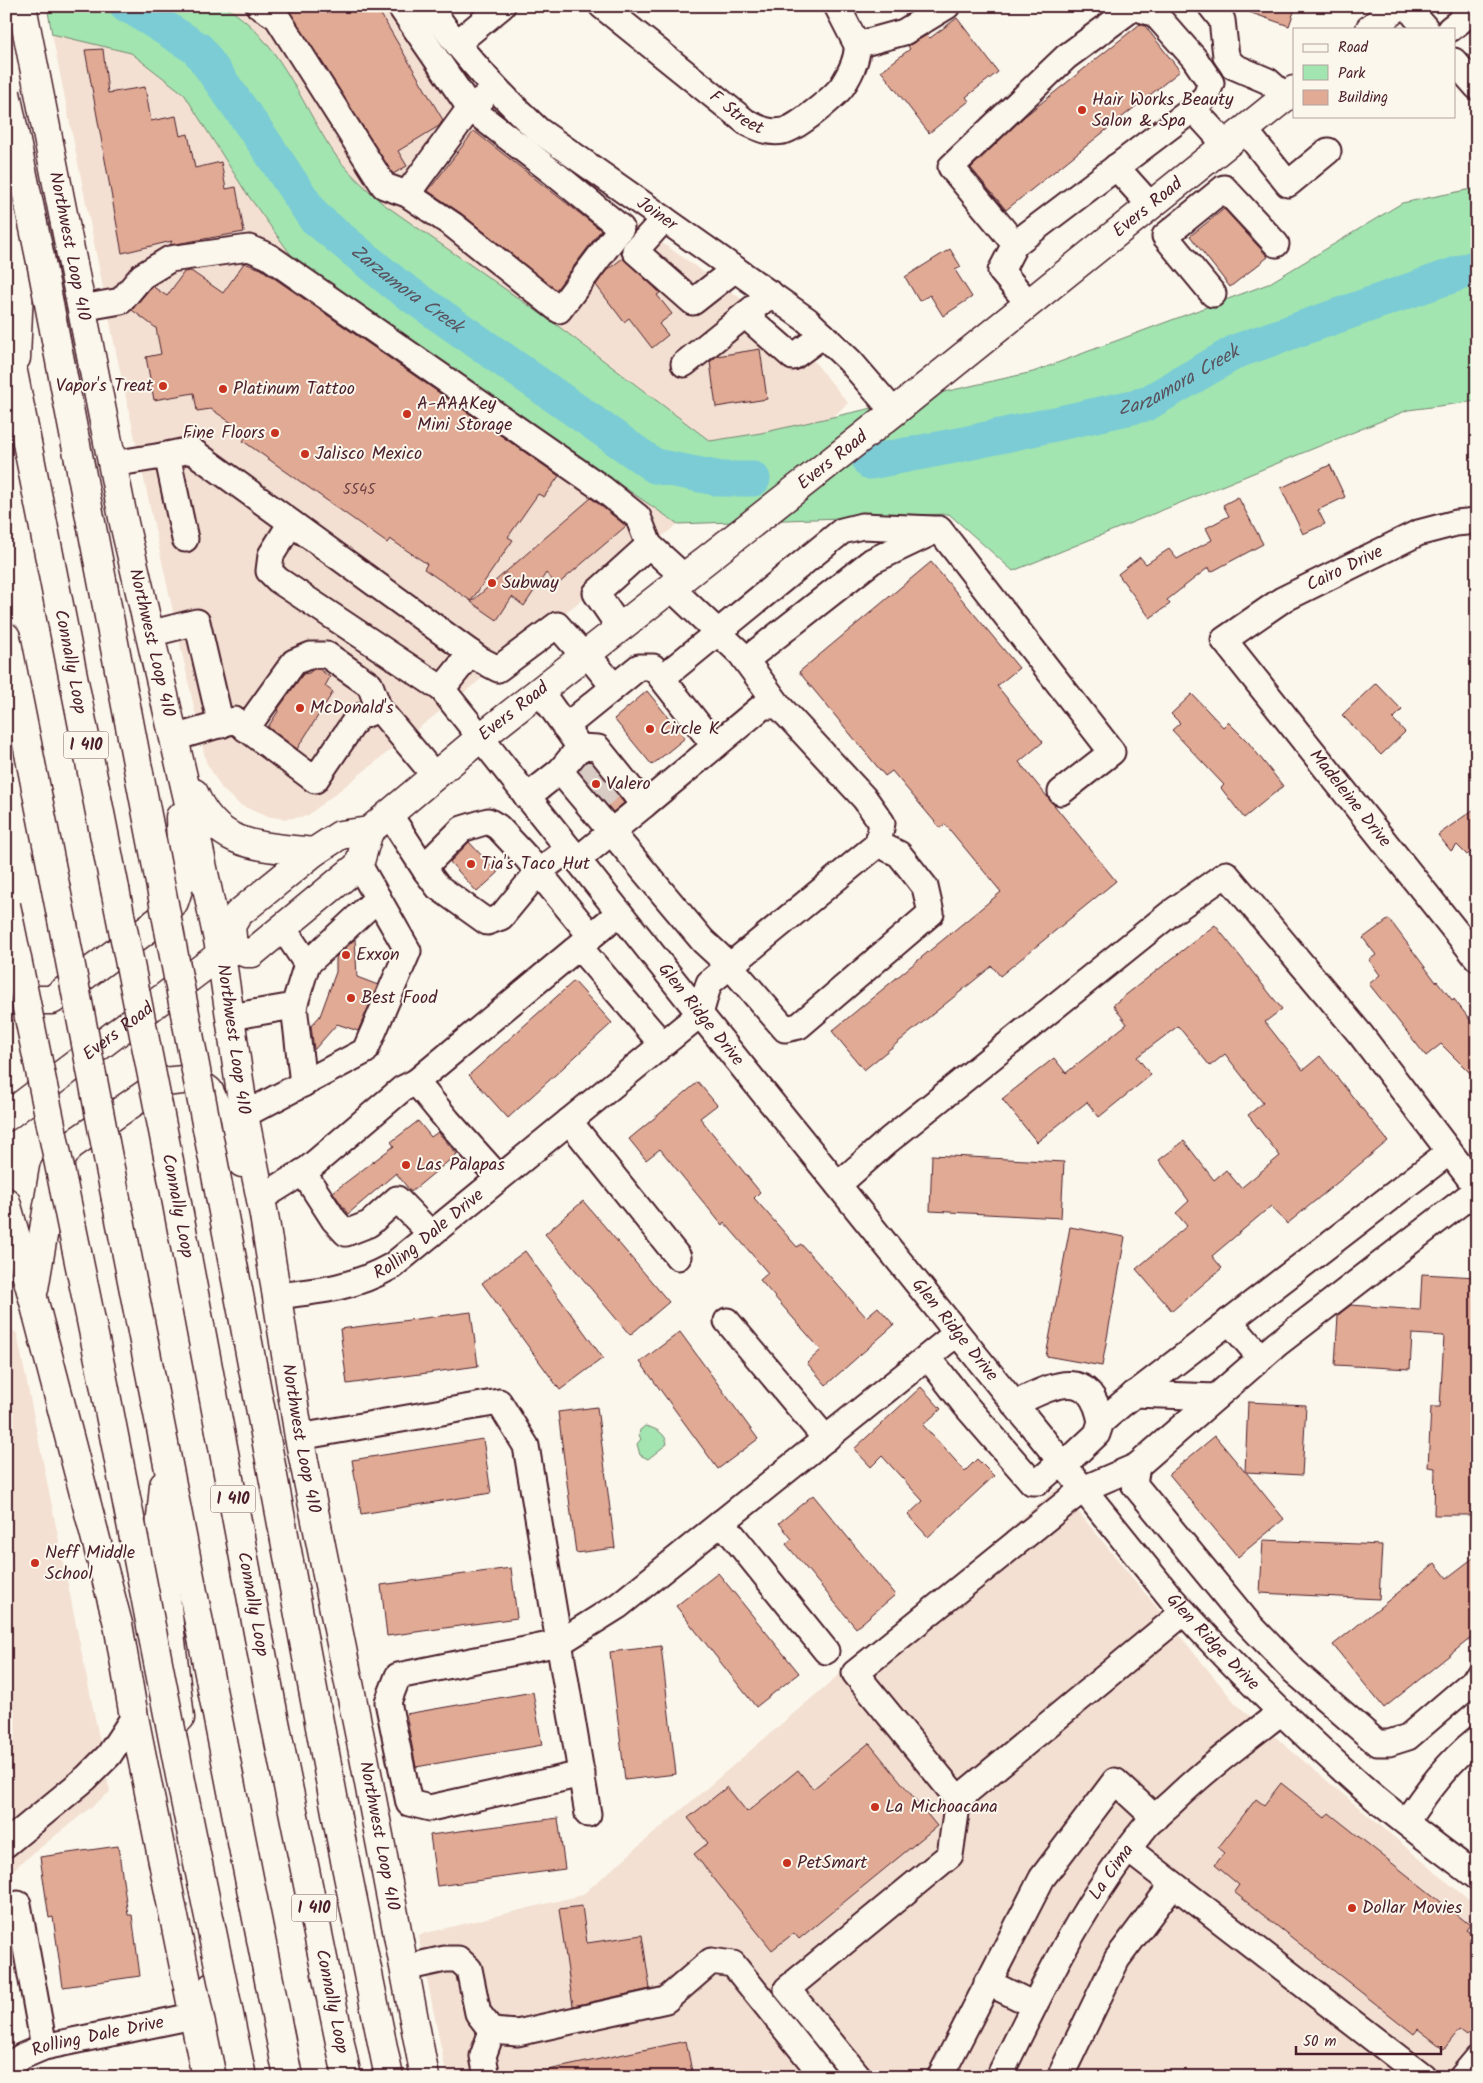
<svg xmlns="http://www.w3.org/2000/svg" width="1483" height="2083" viewBox="0 0 1483 2083" font-family="Kalam,sans-serif">
<style>
.built{fill:#f3e0d2}
.green{fill:#a2e5b0;stroke:#76826e}
.lines{fill:none;stroke-linecap:round;stroke-linejoin:round}
.river{stroke:#7bccd5;stroke-width:35}
.building{fill:#e0aa95;stroke:#4a1f2b}
.minor-tunnel{stroke:#d8ccc5;stroke-width:25;stroke-dasharray:25 12;stroke-linecap:butt}
.minor-casing{stroke:#4a1f2b;stroke-width:29}
.major-casing{stroke:#4a1f2b;stroke-width:31}
.highway-casing{stroke:#4a1f2b;stroke-width:31}
.minor{stroke:#fbf7ec;stroke-width:25}
.major{stroke:#fbf7ec;stroke-width:28}
.highway{stroke:#fbf7ec;stroke-width:28}
.highway-bridge-casing{stroke:#4a1f2b;stroke-width:31;stroke-linecap:butt}
.highway-bridge{stroke:#fbf7ec;stroke-width:28}
.poi-dot{fill:#c8321e;stroke:#fbf7ec;stroke-width:2}
.labels{text-anchor:middle;dominant-baseline:central;stroke-width:4;stroke-linejoin:round;paint-order:stroke}
.number-label{font-size:15px;fill:#704246}
.shield{fill:#fbf7ec;stroke:#7f6065;stroke-width:1}
.shield-label{font-size:16px;font-weight:bold;fill:#4a1f2b}
.poi-label{font-size:18px;fill:#4a1f2b;stroke:#fbf7ec;text-anchor:start}
.street-label{font-size:18px;fill:#4a1f2b;stroke:#fbf7ec}
.water-label{font-size:19px;font-style:italic;fill:#59535e;stroke:#fbf7ec}
</style>
<rect width="100%" height="100%" fill="#fbf7ec"/>
<filter id="ink" filterUnits="userSpaceOnUse"><feTurbulence type="fractalNoise" baseFrequency=".02" numOctaves="2"/><feDisplacementMap in="SourceGraphic" scale="10" xChannelSelector="R" yChannelSelector="G"/><feConvolveMatrix kernelMatrix="1 2 1 2 8 2 1 2 1" color-interpolation-filters="sRGB"/></filter>
<g filter="url(#ink)">
<!-- built -->
<g class="built">
<path d="M224 6H402L468 87 542 158 787 331 805 350 848 403 833 417 761 433 710 441 558 326 382 203 356 180 332 151 282 64 264 40 241 16Z"/>
<path d="M52 34 131 53 184 94 245 191 299 267 678 524 307 816 285 819 266 816 240 805 222 789 206 762 116 352Z"/>
<path d="M6 1323 17 1334 110 1792 6 1875Z"/>
<path d="M1058 1487 1236 1704 1477 1907V2077H447L418 1935 582 1895Z"/>
</g>
<!-- green -->
<g class="green">
<path d="M47 6H224C278 37 299 100 332 150 345 170 364 186 382 203L558 326 710 441 761 433 1033 372 1268 284 1402 203 1477 188V401L1408 410 1013 571 949 514 678 524 299 266 245 191 184 94 131 53 52 34Z"/>
<path d="M645 1426C655 1428 666 1433 667 1444L648 1459 640 1455 637 1444 641 1439 639 1435 640 1430Z"/>
</g>
<g class="lines">
<!-- river -->
<g class="river">
<path id="s1" d="M127 6 133 8 198 49 264 142 314 217 394 283 655 466 721 479H753"/>
<path id="s2" d="M870 462 959 445 1146 404 1237 351 1477 267"/>
</g>
</g>
<!-- building -->
<g class="building">
<path d="M286 6H376L443 120 439 126 398 151 407 166 393 174Z"/>
<path d="M1240 6H1296L1289 26 1240 9Z"/>
<path d="M957 18 998 72 966 97 969 101 929 133 881 71 910 49 908 46 927 35 930 38Z"/>
<path d="M1140 24 1145 26 1180 71 1006 210 971 168 1025 116Z"/>
<path d="M103 49 108 93 145 87 151 121 176 116 180 136 188 134 195 168 221 162 226 189 236 187 244 232 170 245 172 241 122 253 85 50Z"/>
<path d="M474 131 601 230 556 290 462 214 428 191Z"/>
<path d="M1224 209 1268 257 1230 287 1190 236Z"/>
<path d="M950 249 961 267 955 270 972 297 943 316 930 295 919 301 905 277Z"/>
<path d="M623 258 656 289 660 293 657 295 672 314 659 324 668 335 652 348 629 318 624 322 596 285 606 271Z"/>
<path d="M244 263 261 269 559 476 544 497 538 494 508 537 513 540 471 601 424 569 427 564 390 539 387 543 243 441 248 434 211 409 197 411 194 393 154 400 146 357 161 354 156 328 132 310 152 286 167 296 184 272 191 271 223 293Z"/>
<path d="M760 349 767 399 716 407 710 362 717 356Z"/>
<path d="M1330 465 1345 497 1318 510 1325 524 1303 534 1281 488Z"/>
<path d="M1238 497 1263 544 1211 572 1209 567 1167 600 1170 604 1150 618 1118 574 1140 557 1146 564 1169 549 1177 559 1212 540 1206 528 1229 516 1223 505Z"/>
<path d="M591 498 626 526 557 585 546 573 524 606 512 597 497 620 471 602Z"/>
<path d="M931 562 1019 668 997 686 1043 742 1019 762 1116 881 1000 976 992 966 864 1070 832 1031 1001 892 945 824 940 828 892 771 885 776 799 672Z"/>
<path d="M314 669H319L330 677 325 686 333 692 297 749 268 727 279 710 278 709 303 674 309 673Z"/>
<path d="M1376 683 1402 710 1393 719 1405 732 1381 755 1342 715Z"/>
<path d="M647 691 685 738 652 765 614 719Z"/>
<path d="M1192 694 1223 727 1228 722 1248 742 1283 786 1244 818 1221 788 1224 785 1172 730 1180 723 1171 714Z"/>
<path d="M586 762H591L624 803 613 812 579 771Z"/>
<path d="M1477 807V847L1467 855 1457 845 1451 851 1438 835Z"/>
<path d="M469 842 498 873 477 892 450 862Z"/>
<path d="M1389 919 1436 982 1437 981 1453 1001 1454 999 1477 1029V1080L1441 1044 1426 1056 1369 984 1380 975 1369 960 1376 955 1363 938Z"/>
<path d="M1215 925 1282 1009 1265 1022 1303 1070 1320 1056 1388 1141 1287 1224 1271 1206 1212 1256 1222 1268 1172 1311 1136 1269 1187 1226 1176 1213 1189 1201 1159 1160 1184 1141 1214 1180 1226 1170 1241 1188 1280 1156 1248 1115 1263 1103 1225 1054 1210 1066 1178 1026 1137 1057 1151 1075 1099 1117 1087 1102 1037 1142 1002 1099 1054 1058 1066 1073 1127 1024 1113 1005Z"/>
<path d="M355 939 357 977 378 985 358 1031 337 1024 314 1050 311 1026 320 1016 336 972V957Z"/>
<path d="M574 981 612 1023 508 1118 469 1075Z"/>
<path d="M698 1082 717 1105 700 1118 760 1192 754 1198 797 1247 801 1244 866 1317 878 1307 894 1325 826 1385 807 1363 821 1350 760 1280 768 1273 724 1222 722 1225 660 1149 646 1160 629 1139Z"/>
<path d="M418 1121 431 1137 438 1132 457 1154 411 1192 396 1173 348 1214 333 1192 394 1146 391 1142Z"/>
<path d="M932 1155 1064 1162 1061 1218 930 1211Z"/>
<path d="M583 1201 669 1302 630 1335 545 1234Z"/>
<path d="M1070 1227 1125 1237 1102 1366 1046 1356Z"/>
<path d="M525 1251 603 1358 560 1390 482 1283Z"/>
<path d="M1422 1274 1477 1277V1515H1434L1435 1468 1428 1467 1431 1407H1440L1444 1336 1412 1334 1410 1369 1335 1365 1338 1315 1351 1305 1420 1310Z"/>
<path d="M471 1312 478 1366 347 1384 340 1329Z"/>
<path d="M680 1332 758 1439 718 1469 640 1362Z"/>
<path d="M921 1387 941 1409 923 1425 965 1471 977 1459 994 1476 928 1537 908 1515 923 1501 882 1456 871 1467 854 1449Z"/>
<path d="M1248 1402 1306 1405 1302 1475 1246 1472 1284 1519 1238 1557 1169 1474 1215 1436 1245 1472Z"/>
<path d="M597 1407 615 1548 576 1553 558 1412Z"/>
<path d="M483 1439 491 1493 361 1514 352 1460Z"/>
<path d="M813 1495 895 1595 856 1628 786 1544 792 1539 779 1523Z"/>
<path d="M1263 1540 1382 1545 1379 1599 1260 1593Z"/>
<path d="M1477 1555V1633L1384 1708 1333 1645 1435 1563 1447 1578Z"/>
<path d="M511 1568 517 1618 387 1636 381 1585Z"/>
<path d="M718 1573 799 1673 756 1707 676 1606Z"/>
<path d="M661 1646 676 1774 625 1780 610 1652Z"/>
<path d="M533 1692 542 1745 416 1767 406 1714Z"/>
<path d="M869 1743 937 1826 799 1939 794 1933 772 1950 694 1854 708 1843 688 1818 727 1787 747 1812 798 1770 813 1789Z"/>
<path d="M1281 1783 1325 1818 1329 1813 1470 1925 1466 1930 1477 1938V2024L1467 2036 1459 2030 1444 2049 1418 2029 1414 2034 1234 1892 1239 1885 1215 1865 1224 1853 1218 1848 1256 1799 1264 1805Z"/>
<path d="M558 1818 565 1869 437 1886 430 1835Z"/>
<path d="M118 1846 128 1915H132L140 1976 63 1987 53 1917 49 1918 40 1857Z"/>
<path d="M582 1906 587 1943 642 1935 650 1989 573 2006 559 1909Z"/>
<path d="M686 2041 693 2077H549L548 2070Z"/>
</g>
<g class="lines">
<!-- minor-tunnel -->
<g class="minor-tunnel">
<path d="M581 783 598 769"/>
<path d="M595 800 612 786"/>
</g>
<defs>
<g id="minor">
<path d="M259 6 277 17 384 186 407 194 453 225 559 310 621 228 555 174 470 108 400 6"/>
<path id="s3" d="M429 6C460 51 498 93 538 130L807 320 850 361 894 412"/>
<path id="s4" d="M602 6 746 122C758 128 769 134 783 131 796 129 836 96 843 85 850 74 858 58 857 45L837 6"/>
<path d="M1211 6 1222 20 1226 56 1233 66 1268 81 1286 97"/>
<path d="M1407 6 1426 29"/>
<path d="M1450 29 1477 8"/>
<path d="M457 43 502 6"/>
<path d="M857 45 904 32 947 6"/>
<path d="M1454 61 1477 87"/>
<path d="M1245 130 1288 184 1328 151"/>
<path d="M1116 167 1151 206"/>
<path d="M407 194 470 108 482 99"/>
<path d="M664 219 635 251 693 302 735 269"/>
<path d="M1015 244 1193 109"/>
<path d="M1213 294 1165 236 1224 188 1276 244"/>
<path d="M1029 304 1001 271 1015 244 951 167 1066 57 1134 7 1155 14 1194 58 1211 83 1206 96 1193 109 1226 145"/>
<path d="M81 308 121 301 142 276 170 259 249 248 268 256 603 489 638 517 649 545 684 577"/>
<path d="M745 315 793 357 823 335"/>
<path d="M684 364 771 294"/>
<path d="M162 456 191 450 479 659 498 669 557 625 584 656"/>
<path d="M112 464 162 456 169 464 185 539"/>
<path id="s5" d="M1477 521 1456 523 1418 533 1282 600 1224 640 1477 958"/>
<path d="M291 523 271 555 269 571 278 580 442 689 471 653"/>
<path d="M671 588 741 654 779 706 865 799 882 823 878 844 899 854 911 869 925 887 931 913 799 1026 785 1029 730 966 703 941 560 771 580 747 598 748 644 805 763 706H779"/>
<path d="M620 628 596 593 649 545"/>
<path d="M149 634 197 622 221 725"/>
<path d="M587 654 614 687"/>
<path d="M746 660 872 561 939 529 1112 752 1061 792"/>
<path d="M662 678 842 531 862 526 934 529"/>
<path id="s6" d="M442 689 700 1014 1171 1598C1231 1664 1293 1726 1360 1785 1397 1818 1438 1847 1477 1877"/>
<path d="M540 691 574 739"/>
<path d="M565 727 639 667H653L715 746"/>
<path d="M246 729 294 662 311 655H327L370 685 379 709"/>
<path d="M174 738 235 720 315 780 357 718 379 709 435 776"/>
<path d="M527 797 560 771"/>
<path d="M389 814 426 871 438 887 487 922 501 917 538 872 569 849"/>
<path d="M577 860 644 805"/>
<path d="M426 871 430 861 462 829 488 821 498 827 527 858 591 936"/>
<path d="M579 947 662 1044"/>
<path d="M307 964 378 898"/>
<path d="M294 1006 303 1084"/>
<path d="M230 1017 294 1006 307 964 283 928"/>
<path d="M416 1082 619 913"/>
<path d="M244 1115 365 1051 408 951 359 865"/>
<path d="M569 1121 678 1257"/>
<path d="M303 1172 334 1220 346 1233 369 1224 397 1199 431 1234"/>
<path d="M838 1185 889 1140 1172 912 1226 874 1361 1035 1477 1188"/>
<path d="M1477 1190 1277 1344 1137 1466 1134 1484 1249 1624 1294 1671 1377 1743H1389L1408 1737 1477 1678"/>
<path d="M261 1198 308 1169 402 1089 416 1082 448 1121 499 1178"/>
<path id="s7" d="M276 1296C320 1291 353 1288 392 1266L700 1014 709 983 878 844"/>
<path d="M727 1321 826 1439"/>
<path d="M1229 1321 1261 1358"/>
<path d="M928 1357 966 1406 1032 1482H1038L1061 1462"/>
<path d="M1134 1394 1216 1397"/>
<path d="M1014 1404C1050 1387 1090 1363 1101 1422"/>
<path d="M299 1437 499 1402 526 1446 588 1814"/>
<path d="M1064 1465 1097 1434 1101 1422 1122 1404 1449 1152"/>
<path d="M722 1522 826 1651"/>
<path d="M582 1774 430 1808 409 1803 388 1702 398 1676 559 1643 618 1606 957 1333"/>
<path d="M958 1799 1184 1612"/>
<path d="M1406 1822C1426 1792 1448 1762 1477 1739"/>
<path d="M6 1844 86 1778 109 1755 134 1717"/>
<path d="M1129 1850 1423 2077"/>
<path d="M18 1904 44 2047"/>
<path d="M404 1968 445 1959H458L469 1969 478 2013 492 2031 517 2033 666 2000 711 1961 733 1964 824 2077"/>
<path d="M987 1982 1034 2005"/>
<path id="s8" d="M6 2067 23 2056 44 2047 193 2016"/>
<path d="M487 2077 483 2056 492 2031"/>
<path d="M859 2077 787 1989 950 1855 958 1799 855 1673 1083 1489 1137 1466"/>
<path d="M940 2077 1042 1878 1115 1781 1155 1818"/>
<path id="s9" d="M999 2077C1043 1987 1082 1903 1147 1825 1155 1817 1164 1809 1172 1802 1206 1769 1244 1741 1281 1712"/>
<path d="M1060 2077 1117 1959 1173 1884"/>
<path d="M1462 2077 1477 2059"/>
</g>
<g id="major">
<path id="s10" d="M22 6 124 523 192 816 221 954 244 1115 264 1215 299 1437 364 1757 425 2077"/>
<path d="M1370 29 1398 6"/>
<path d="M194 793C218 849 261 846 314 852"/>
<path id="s11" d="M233 948 231 926 238 914 314 852 340 835 369 831 480 738 894 412 1294 90"/>
<path d="M6 994 14 1000H52L162 918 174 902 182 877 180 817"/>
<path id="s12" d="M6 1117 221 954 233 948 246 953H252L359 865 369 831"/>
<path d="M6 1202 33 1298 118 1624 134 1717 206 2077"/>
<path d="M34 1289 54 1170 70 1146 163 1082 193 1079 209 1091 242 1163"/>
</g>
<g id="highway">
<path d="M6 151 20 266 16 358"/>
<path id="s13" d="M6 336 115 889"/>
<path d="M6 637 63 925"/>
<path id="s14" d="M169 1161 274 1717 347 2077"/>
<path d="M116 1199 288 2077"/>
<path d="M164 1485 159 1539 180 1718"/>
<path d="M212 1987 223 2077"/>
</g>
</defs>
<!-- minor casing -->
<use href="#minor" class="minor-casing"/>
<!-- major casing -->
<use href="#major" class="major-casing"/>
<!-- highway casing -->
<use href="#highway" class="highway-casing"/>
<!-- minor -->
<use href="#minor" class="minor"/>
<!-- major -->
<use href="#major" class="major"/>
<!-- highway -->
<use href="#highway" class="highway"/>
<defs>
<g id="highway-bridge">
<path d="M6 93 42 267 243 1316 347 1871 389 2077"/>
<path d="M115 889 169 1161"/>
<path d="M6 905 104 1384 182 1786 242 2077"/>
<path d="M63 925 116 1199"/>
</g>
</defs>
<!-- highway-bridge casing -->
<use href="#highway-bridge" class="highway-bridge-casing"/>
<!-- highway-bridge -->
<use href="#highway-bridge" class="highway-bridge"/>
</g>
</g>
<!-- markers -->
<g class="poi-dot">
<circle cx="1082" cy="110" r="5"/>
<circle cx="163" cy="386" r="5"/>
<circle cx="223" cy="389" r="5"/>
<circle cx="407" cy="414" r="5"/>
<circle cx="275" cy="433" r="5"/>
<circle cx="305" cy="454" r="5"/>
<circle cx="492" cy="583" r="5"/>
<circle cx="300" cy="708" r="5"/>
<circle cx="650" cy="729" r="5"/>
<circle cx="596" cy="784" r="5"/>
<circle cx="471" cy="864" r="5"/>
<circle cx="346" cy="955" r="5"/>
<circle cx="351" cy="998" r="5"/>
<circle cx="406" cy="1165" r="5"/>
<circle cx="35" cy="1563" r="5"/>
<circle cx="875" cy="1807" r="5"/>
<circle cx="787" cy="1863" r="5"/>
<circle cx="1352" cy="1908" r="5"/>
</g>
<g class="labels">
<!-- number labels -->
<g class="number-label">
<text x="359" y="490">5545</text>
</g>
<!-- shield labels -->
<g class="shield">
<rect x="63.5" y="731.5" width="45" height="27" rx="4"/>
<rect x="210.5" y="1485.5" width="45" height="27" rx="4"/>
<rect x="291.5" y="1894.5" width="45" height="27" rx="4"/>
</g>
<g class="shield-label">
<text x="86" y="745">I 410</text>
<text x="233" y="1499">I 410</text>
<text x="314" y="1908">I 410</text>
</g>
<!-- poi labels -->
<g class="poi-label">
<text x="1092" y="100">Hair Works Beauty<tspan x="1092" dy="21">Salon &amp; Spa</tspan></text>
<text x="153" y="386" text-anchor="end">Vapor's Treat</text>
<text x="233" y="389">Platinum Tattoo</text>
<text x="417" y="404">A-AAAKey<tspan x="417" dy="21">Mini Storage</tspan></text>
<text x="265" y="433" text-anchor="end">Fine Floors</text>
<text x="315" y="454">Jalisco Mexico</text>
<text x="502" y="583">Subway</text>
<text x="310" y="708">McDonald's</text>
<text x="660" y="729">Circle K</text>
<text x="606" y="784">Valero</text>
<text x="481" y="864">Tia's Taco Hut</text>
<text x="356" y="955">Exxon</text>
<text x="361" y="998">Best Food</text>
<text x="416" y="1165">Las Palapas</text>
<text x="45" y="1553">Neff Middle<tspan x="45" dy="21">School</tspan></text>
<text x="885" y="1807">La Michoacana</text>
<text x="797" y="1863">PetSmart</text>
<text x="1362" y="1908">Dollar Movies</text>
</g>
<!-- street labels -->
<g class="street-label">
<text stroke="none"><textPath href="#s4" startOffset="172">F Street</textPath></text>
<text stroke="none"><textPath href="#s11" startOffset="1192">Evers Road</textPath></text>
<text stroke="none"><textPath href="#s3" startOffset="311">Joiner</textPath></text>
<text stroke="none"><textPath href="#s10" startOffset="245">Northwest Loop 410</textPath></text>
<text stroke="none"><textPath href="#s11" startOffset="788">Evers Road</textPath></text>
<text transform="translate(1345 569) rotate(-26)">Cairo Drive</text>
<text stroke="none"><textPath href="#s10" startOffset="650">Northwest Loop 410</textPath></text>
<text stroke="none"><textPath href="#s13" startOffset="332">Connally Loop</textPath></text>
<text stroke="none"><textPath href="#s11" startOffset="382">Evers Road</textPath></text>
<text stroke="none"><textPath href="#s5" startOffset="485">Madeleine Drive</textPath></text>
<text stroke="none"><textPath href="#s6" startOffset="416">Glen Ridge Drive</textPath></text>
<text stroke="none"><textPath href="#s12" startOffset="141">Evers Road</textPath></text>
<text stroke="none"><textPath href="#s10" startOffset="1055">Northwest Loop 410</textPath></text>
<text transform="translate(177 1206) rotate(79)">Connally Loop</text>
<text stroke="none"><textPath href="#s7" startOffset="169">Rolling Dale Drive</textPath></text>
<text stroke="none"><textPath href="#s6" startOffset="821">Glen Ridge Drive</textPath></text>
<text stroke="none"><textPath href="#s10" startOffset="1460">Northwest Loop 410</textPath></text>
<text stroke="none"><textPath href="#s14" startOffset="451">Connally Loop</textPath></text>
<text stroke="none"><textPath href="#s6" startOffset="1226">Glen Ridge Drive</textPath></text>
<text stroke="none"><textPath href="#s10" startOffset="1865">Northwest Loop 410</textPath></text>
<text stroke="none"><textPath href="#s9" startOffset="234">La Cima</textPath></text>
<text stroke="none"><textPath href="#s14" startOffset="856">Connally Loop</textPath></text>
<text stroke="none"><textPath href="#s8" startOffset="98">Rolling Dale Drive</textPath></text>
</g>
<!-- water labels -->
<g class="water-label">
<text stroke="none"><textPath href="#s1" startOffset="405">Zarzamora Creek</textPath></text>
<text stroke="none"><textPath href="#s2" startOffset="321">Zarzamora Creek</textPath></text>
</g>
</g>
<!-- margin -->
<rect width="1483" height="2083" fill="none" stroke="#fbf7ec" stroke-width="25"/>
<rect x="12" y="12" width="1458" height="2058" fill="none" stroke="#4a1f2b" stroke-width="2" filter="url(#ink)"/>
<!-- legend -->
<rect x="1293" y="28" width="162" height="90" fill="#fbf7ec" stroke="#b4a19f"/>
<rect x="1303" y="44" width="25" height="8" fill="#fbf7ec" stroke="#b4a19f"/>
<text x="1338" y="52" font-size="15" fill="#4a1f2b">Road</text>
<rect x="1303" y="65" width="25" height="15" fill="#a2e5b0" stroke="#b4a19f"/>
<text x="1338" y="78" font-size="15" fill="#4a1f2b">Park</text>
<rect x="1303" y="90" width="25" height="15" fill="#e0aa95" stroke="#b4a19f"/>
<text x="1338" y="102" font-size="15" fill="#4a1f2b">Building</text>
<!-- scale -->
<path d="M1296 2046v8h145v-8" fill="none" stroke="#4a1f2b" stroke-width="2.5"/>
<text x="1303" y="2046" font-size="15" fill="#4a1f2b" stroke="#fbf7ec" stroke-width="4" paint-order="stroke">50 m</text>
</svg>
